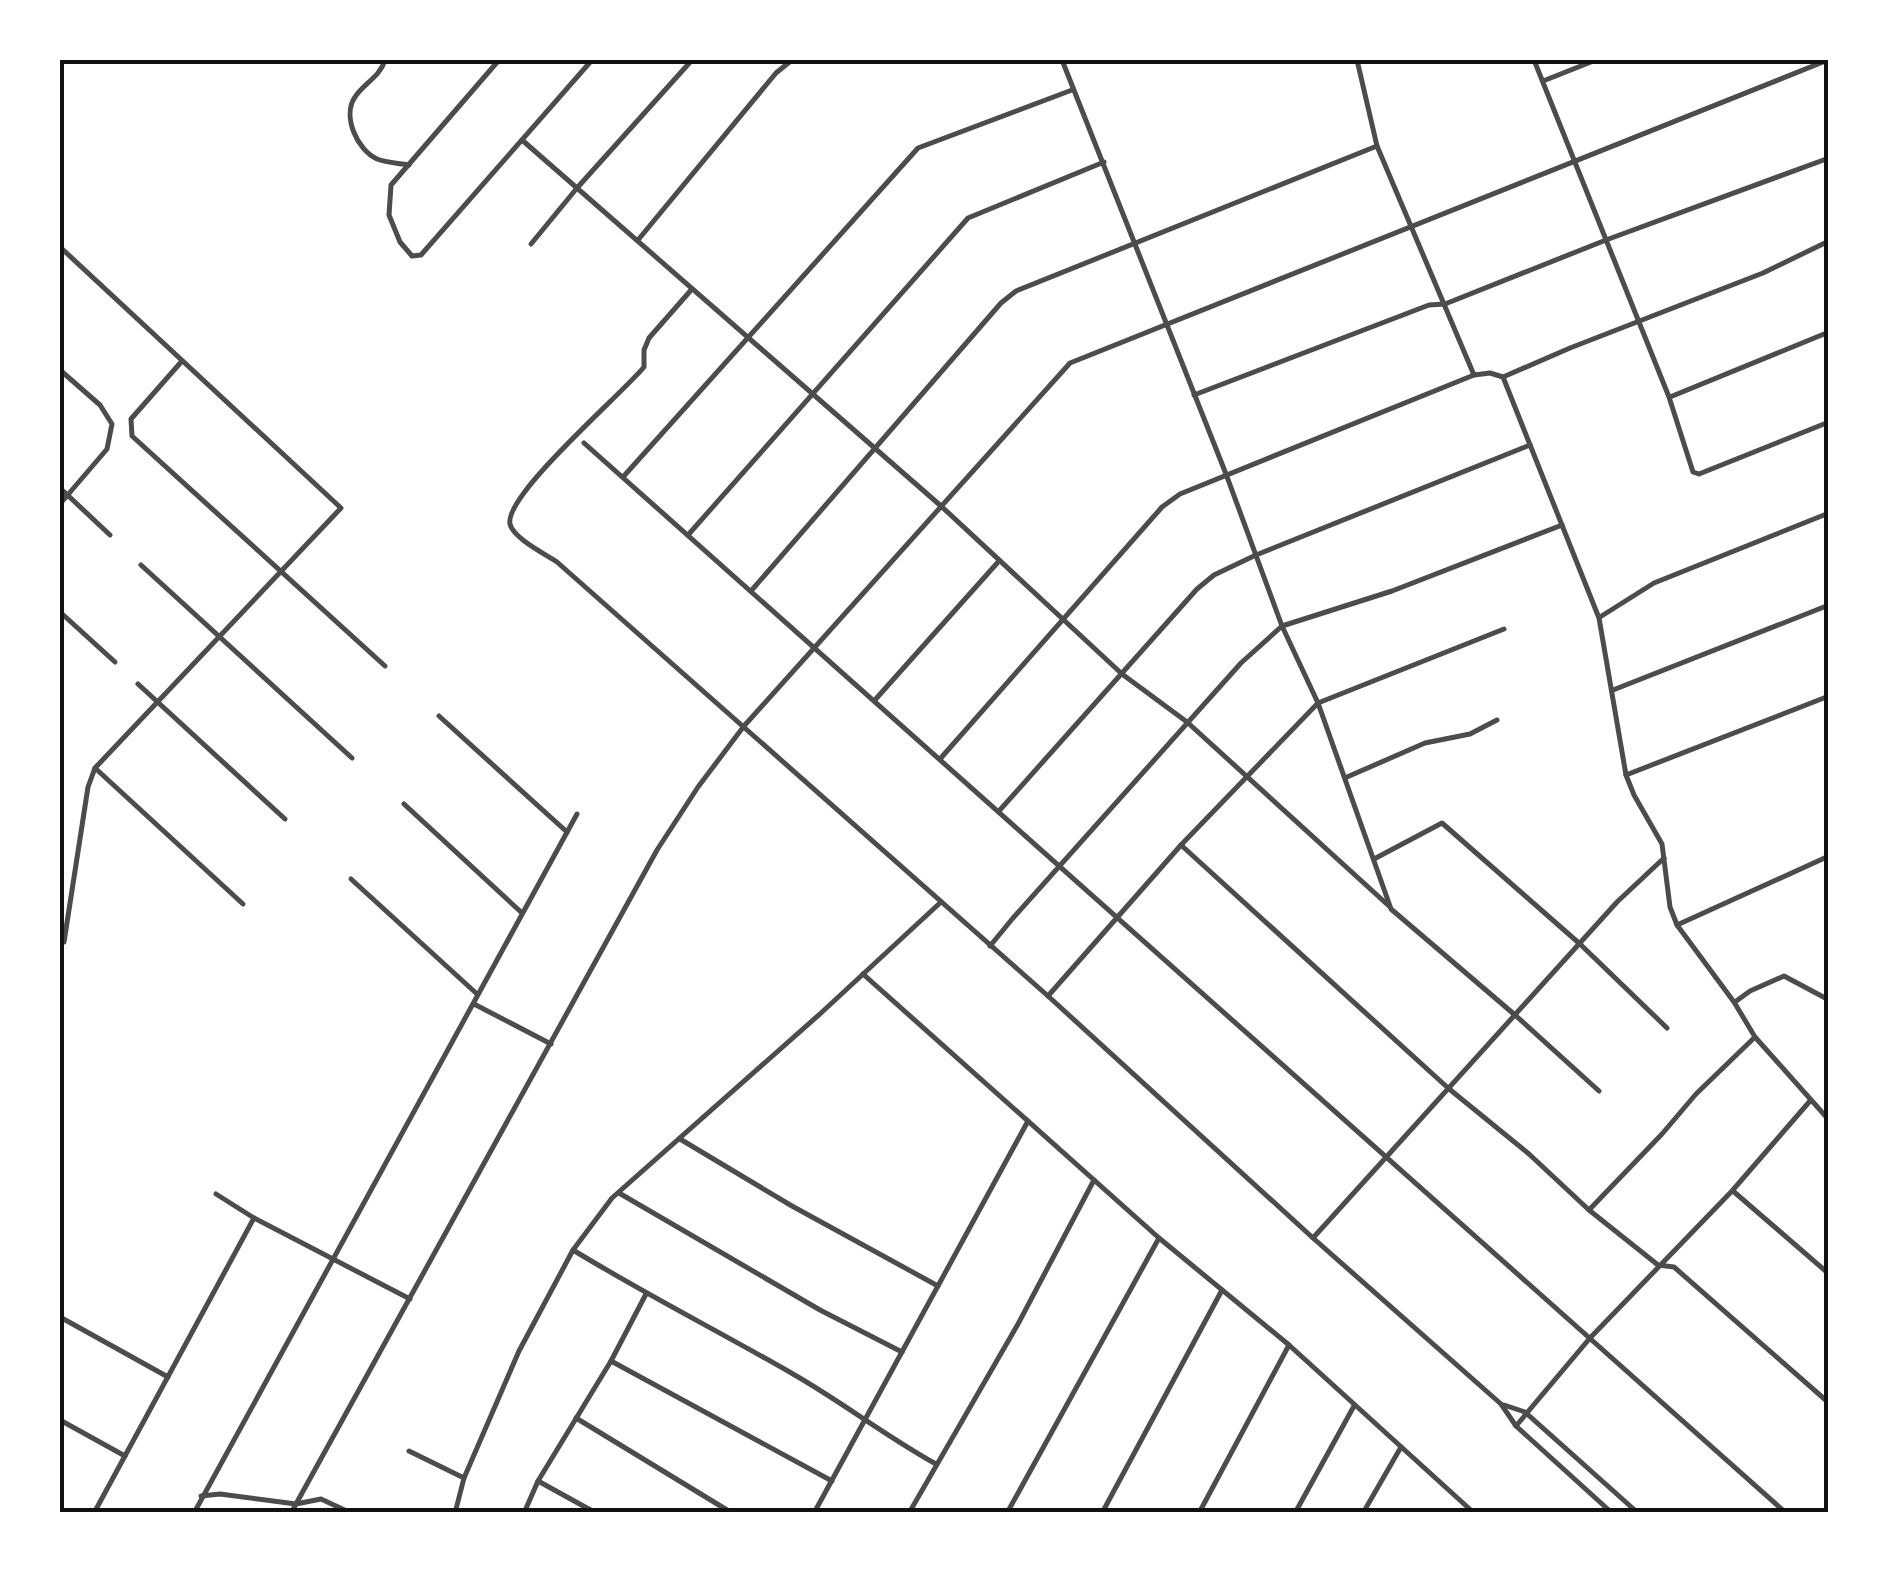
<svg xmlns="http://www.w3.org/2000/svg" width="1889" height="1573" viewBox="0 0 1889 1573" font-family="'Space Grotesk',sans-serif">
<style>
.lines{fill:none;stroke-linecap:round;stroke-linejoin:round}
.minor{stroke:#4c4c4c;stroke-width:5}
.neatline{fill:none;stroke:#111;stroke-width:4}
</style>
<rect width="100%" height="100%" fill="#fff"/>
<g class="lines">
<!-- minor -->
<g class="minor">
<path d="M385 60C380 77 364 83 355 97 342 116 357 150 377 159 387 163 399 163 409 165"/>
<path d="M499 60 391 185 389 215 400 242 412 256 421 255 592 60"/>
<path d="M1062 60 1226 474 1282 626 1318 703 1391 909 1515 1015 1599 1091"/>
<path d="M1357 60 1377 146 1474 375 1490 373 1503 377 1599 618 1626 775 1634 795 1662 844 1670 907 1677 925 1734 1002 1755 1037 1829 1120"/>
<path d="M1534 60 1669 397 1693 472 1699 474 1829 422"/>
<path d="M1543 81 1596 60"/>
<path d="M522 140 941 506 1122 674 1187 722 1389 906"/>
<path d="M638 240 776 73 792 60"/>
<path d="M531 244 577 188 692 60"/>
<path d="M60 247 341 508 95 768 88 787 64 942"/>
<path d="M692 289 649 338 644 350V367C622 394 504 495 510 524 513 538 545 554 557 562L1048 996 1313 1238 1501 1404 1516 1426 1612 1513"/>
<path d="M182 361 131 419 132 436 385 666"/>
<path d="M60 370 100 405 112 424 107 449 60 504"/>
<path d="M1503 377 1570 348 1763 273 1829 241"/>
<path d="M1194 395 1429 305 1445 304 1606 240 1829 158"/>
<path d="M1670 397 1829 332"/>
<path d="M584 443 1786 1513"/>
<path d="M623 477 918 148 1072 90"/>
<path d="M60 488 110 535"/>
<path d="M688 535 968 218 1104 162"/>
<path d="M141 565 352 758"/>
<path d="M751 591 1001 303 1016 291 1377 146"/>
<path d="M60 612 115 662"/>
<path d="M1600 617 1654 583 1829 513"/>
<path d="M138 684 285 819"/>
<path d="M1613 690 1829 605"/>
<path d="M874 701 999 561"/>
<path d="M439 716 567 832"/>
<path d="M940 759 1162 507 1180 494 1474 375"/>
<path d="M95 768 243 904"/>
<path d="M1626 775 1829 696"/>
<path d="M1347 777 1425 743 1470 734 1497 720"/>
<path d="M404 804 522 913"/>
<path d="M999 811 1197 589 1214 575 1256 555 1530 445"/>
<path d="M1181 845 1448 1088 1529 1154 1589 1210 1658 1265 1674 1267 1829 1403"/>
<path d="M1374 859 1442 823 1580 944 1667 1028"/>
<path d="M351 879 477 994"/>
<path d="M1677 925 1829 856"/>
<path d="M990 946 1013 918 1241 663 1282 626 1392 591 1562 525"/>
<path d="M863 974 1159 1238 1289 1345 1474 1513"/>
<path d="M1048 996 1181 845 1318 703 1504 629"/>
<path d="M1735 1002 1750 991 1784 976 1829 1000"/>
<path d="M474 1004 551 1044"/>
<path d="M680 1139 792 1206 938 1286"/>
<path d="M1733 1191 1829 1274"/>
<path d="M619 1193 820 1310 902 1352"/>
<path d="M216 1194 254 1218 410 1299"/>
<path d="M1589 1210 1662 1134 1696 1094 1755 1037"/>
<path d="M1313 1238 1617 902 1664 858"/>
<path d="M573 1250C645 1294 720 1332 793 1374 842 1402 887 1437 936 1464"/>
<path d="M60 1317 168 1377"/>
<path d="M611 1361 832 1481"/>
<path d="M1504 1405 1525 1412 1638 1513"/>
<path d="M576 1418 732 1513"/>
<path d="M60 1420 125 1456"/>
<path d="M1516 1426 1590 1338 1732 1191 1810 1101"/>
<path d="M409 1451 464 1478"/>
<path d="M538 1481 596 1513"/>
<path d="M201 1496 220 1494 296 1504 321 1499 351 1513"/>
<path d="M94 1513 254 1218"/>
<path d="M194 1513 577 814"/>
<path d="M291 1513 657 850 698 787 744 726 1070 363 1828 60"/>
<path d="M455 1513 464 1478 519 1351 573 1250 612 1198 821 1013 941 902"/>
<path d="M524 1513 538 1481 611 1361 646 1294"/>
<path d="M814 1513 1028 1121"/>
<path d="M909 1513 1018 1324 1094 1180"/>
<path d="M1007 1513 1159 1238"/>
<path d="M1102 1513 1222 1290"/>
<path d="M1199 1513 1289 1345"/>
<path d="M1295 1513 1354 1406"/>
<path d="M1363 1513 1401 1447"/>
</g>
</g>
<!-- border -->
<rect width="1889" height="1573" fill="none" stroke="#ffffff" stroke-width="125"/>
<rect x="62" y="62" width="1764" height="1448" class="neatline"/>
</svg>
